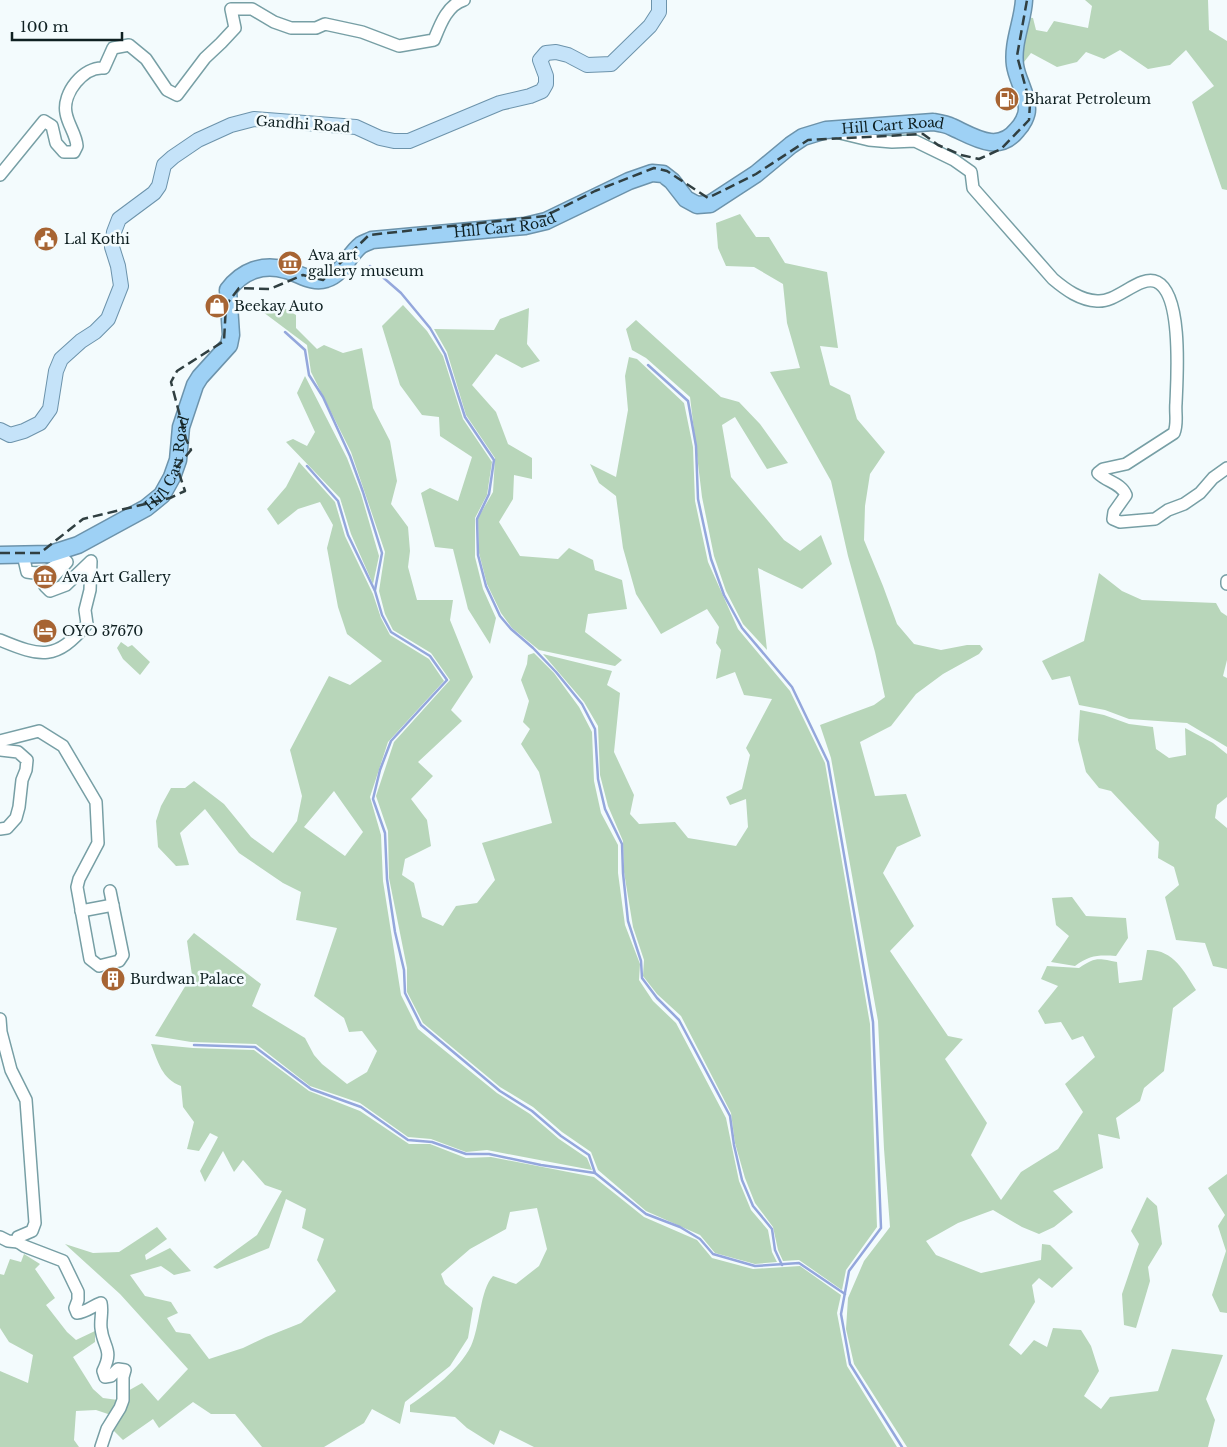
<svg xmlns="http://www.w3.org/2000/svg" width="1227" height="1447" viewBox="0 0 1227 1447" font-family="'Libre Baskerville',serif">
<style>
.green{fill:#b8d6ba;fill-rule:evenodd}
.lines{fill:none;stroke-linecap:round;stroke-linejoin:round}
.stream{stroke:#94a7dc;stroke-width:2.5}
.minor-casing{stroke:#779fa5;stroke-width:14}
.major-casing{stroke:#6c93ab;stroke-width:16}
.highway-casing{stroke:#6c93ab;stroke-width:19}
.minor{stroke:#fff;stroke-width:11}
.major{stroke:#c5e3f9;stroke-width:14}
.highway{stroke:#9ed1f5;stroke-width:16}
.rail{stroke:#303f41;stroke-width:2.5;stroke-dasharray:10 5;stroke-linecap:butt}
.labels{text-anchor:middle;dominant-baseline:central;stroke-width:5;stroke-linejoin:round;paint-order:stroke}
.poi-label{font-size:14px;fill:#0f2022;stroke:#f3fbfd;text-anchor:start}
.street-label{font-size:14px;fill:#0f2022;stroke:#f3fbfd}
</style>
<rect width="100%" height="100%" fill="#f3fbfd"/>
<!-- green -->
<g class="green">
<path d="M1085 0H1208L1209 30 1227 41V190L1222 189 1192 102 1214 86 1186 50 1170 65 1148 69 1120 50 1104 59 1086 52 1077 62 1057 67 1031 53 1024 62 1020 61 1027 17 1033 18 1036 30 1047 32 1054 21 1088 28 1092 6Z"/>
<path d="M740 214 756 237H769L785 263 827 272 838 348 820 346 830 385 850 395 857 419 885 452 870 474 865 506 864 540 883 586 897 624 914 644 941 650 967 645H980L983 649 979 654 943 674 916 694 891 726 860 742 875 796 906 794 921 836 897 847 883 873 914 926 890 951 948 1036 963 1039 945 1059 987 1123 971 1155 1001 1200 1021 1172 1058 1149 1083 1112 1065 1084 1095 1057 1083 1036 1072 1040 1061 1022 1045 1024 1038 1011 1058 986 1041 979 1047 966 1079 968C1095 957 1098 958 1117 962L1119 983 1142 980 1147 950C1173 949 1184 971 1196 990L1173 1008 1164 1071 1144 1088 1140 1101 1116 1118 1120 1139 1098 1134 1103 1168 1053 1191 1073 1212 1054 1227 1039 1234 1022 1227 993 1210 958 1223 926 1241 936 1255 981 1273 1041 1260 1042 1244 1050 1245 1073 1268 1052 1288 1039 1278 1032 1285 1035 1302 1009 1345 1021 1355 1034 1340 1047 1347 1053 1328 1081 1330 1091 1346 1099 1371 1084 1396 1101 1409 1110 1397 1158 1391 1172 1349 1223 1355 1206 1399 1215 1420 1208 1447H907L854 1364 846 1329 848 1298 864 1261 890 1227 884 1149 878 1021 831 758 820 725 874 705 885 697 875 652 848 556 831 481 770 372 800 368 787 323 783 284 754 267 726 266 718 248 716 223Z"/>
<path d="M279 305 296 315V328L317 349 324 345 343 353 362 348 373 408 390 441 397 481 391 504 408 527 410 551 408 567 417 600H453L450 620 473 677 451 710 462 721 418 762 433 776 411 799 427 820 431 846 405 859 402 875 414 883 422 917 443 926 456 906 477 903 495 880 482 843 552 823 539 772 521 744 530 729 523 722 529 701 521 680 527 664 528 655 534 653 554 673 579 707 592 732 594 781 601 813 618 845V873L625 925 640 964 639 980 653 1001 676 1023 726 1118 739 1181 751 1210 768 1230 772 1252 777 1262 755 1264 715 1253 700 1235 646 1211 598 1170 591 1152 562 1132 533 1107 500 1087 423 1023 407 992V968L389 878 388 831 376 796 394 742 450 680 431 653 393 630 385 614 379 591 385 552 351 452 311 372 307 345 263 312Z"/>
<path d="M403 305 427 331 443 356 463 419 492 462 487 495 475 518V557L483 589 496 618 490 644 468 609 453 549 435 547 421 493 430 488 458 501 472 457 440 436 439 417 422 415 400 385 382 326Z"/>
<path d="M529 308 527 344 540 361 522 368 496 354 472 385 496 412 508 444 532 458V479L514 475 513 499 499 522 520 556 558 559 569 548 593 560 595 570 622 580 627 609 588 614 585 632 622 660 615 666 539 650 512 628 501 613 487 584 479 553 478 518 493 492 495 458 466 415 447 352 434 329 494 330 500 319Z"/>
<path d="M636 320 721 397 739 402 760 424 788 463 767 469 735 417 722 425 731 477 784 540 800 551 821 535 832 564 802 589 758 568 767 650 743 624 726 591 714 556 702 497 690 397 646 358 632 350 626 329Z"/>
<path d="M629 357 637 359 684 403 693 447 695 501 708 562 738 629 790 691 825 763 870 1024 877 1227 846 1270 842 1290 799 1260 783 1261 778 1250 773 1227 755 1203 745 1178 735 1143 731 1113 681 1016 657 994 643 976 644 960 633 927 624 872 623 841 608 806 600 775 598 726 584 702 543 654 612 671 607 685 620 693 614 752 634 795 630 814 639 824 675 822 688 838 736 846 748 827 746 799 730 805 726 797 742 789 750 755 746 748 772 699 744 695 735 672 716 679 721 650 716 643 719 627 707 609 661 634 636 594 623 548 616 496 599 483 590 464 616 477 628 410 625 376Z"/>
<path d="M305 376 347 458 361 494 379 556 373 584 351 534 340 498 286 442 293 439 307 446 315 432 297 393Z"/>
<path d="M299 462 335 502 345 536 373 594 381 618 390 635 429 659 444 681 388 742 370 797 381 835 383 881 401 995 418 1029 497 1093 530 1114 559 1139 587 1158 592 1170 487 1150 466 1152 431 1139 408 1137 360 1103 310 1086 256 1044 191 1042 155 1036 192 975 187 941 194 933 261 984 252 1006 305 1038 314 1055 322 1064 347 1084 367 1072 377 1051 362 1031 349 1032 344 1018 314 996 337 928 296 920 301 892 283 883 239 853 205 809 180 833 189 865 176 866 158 847 156 821 161 806 171 788H185L194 781 224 804 251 837 273 853 297 821 302 796 290 750 329 676 350 685 382 661 347 634 338 607 327 548 333 525 320 502 298 509 278 525 267 509 286 487ZM334 791 363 832 345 856 304 827Z"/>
<path d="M1099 573 1122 591 1142 600 1216 603 1221 612 1227 616V660L1223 676 1227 678V747L1187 723 1129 719 1105 710 1079 705 1070 676 1052 680 1042 661 1084 641Z"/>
<path d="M121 642 128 647 132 645 150 662 140 675 123 659 117 648Z"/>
<path d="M1080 710 1104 715 1129 724 1153 727 1156 749 1169 758 1186 755 1185 728 1213 743 1227 754V797L1217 805 1215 818 1227 828V969L1213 966 1205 943 1176 940 1165 897 1179 885 1174 867 1158 858 1159 842 1111 791 1099 788 1086 772 1078 740Z"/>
<path d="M1072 897 1086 916 1126 918 1128 938 1116 956C1098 955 1090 955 1075 966L1051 962 1069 936 1056 925 1052 898Z"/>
<path d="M151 1044 193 1048 254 1050 309 1091 360 1111 409 1144H430L466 1158 491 1157 594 1177 644 1217 697 1240 712 1258 753 1269 800 1266 841 1295 837 1313 847 1366 897 1447H534L500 1430 494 1445 467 1428 455 1417 410 1412V1405C432 1390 459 1370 471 1346 480 1327 480 1289 493 1276L516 1284 539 1266 547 1249 537 1208 510 1212 506 1229 470 1249 441 1274 445 1284 473 1308 468 1338 450 1366 405 1402 400 1424 372 1409 364 1423 324 1447H262L235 1414H211L193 1402 159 1428 153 1419 123 1440 111 1428 126 1392 142 1383 158 1401 188 1369 120 1294 65 1244 93 1253 119 1252 157 1227 167 1239 145 1255 146 1260 170 1248 191 1271 174 1275 161 1266 130 1275 145 1296 171 1302 178 1313 167 1318 176 1332 190 1334 209 1359 243 1348 266 1337 301 1323 336 1291 317 1260 324 1239 302 1228 306 1209 286 1199 269 1248 217 1269 213 1267 257 1235 282 1191 265 1185 243 1160 234 1172 223 1151 205 1182 200 1171 218 1137 210 1133 199 1151 187 1149 194 1122 183 1107 181 1086C162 1079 158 1062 151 1044Z"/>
<path d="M1227 1174V1313L1220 1312 1212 1295 1226 1251 1218 1226 1225 1215 1208 1188Z"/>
<path d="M1147 1197 1157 1206 1162 1244 1148 1267 1150 1281 1136 1328 1124 1325 1122 1294 1139 1244 1131 1231Z"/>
<path d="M24 1254 40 1264 35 1269 55 1298 46 1305 67 1332 76 1340 95 1331V1342L73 1357 93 1389 103 1398 118 1400 111 1415 96 1410 76 1411 74 1440 79 1447H0V1371L28 1383 33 1355 9 1342 0 1328V1274L4 1275 10 1259 21 1262Z"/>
</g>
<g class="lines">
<!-- stream -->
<g class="stream">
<path d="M370 266 401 293 430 328 445 354 465 417 494 460 489 494 477 519 478 555 486 586 500 616 511 629 533 648 556 672 582 704 595 729 598 779 605 809 622 844 623 873 628 921 641 961 642 978 657 998 679 1020 730 1116 734 1145 742 1180 753 1206 772 1229 775 1250 782 1265"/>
<path d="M285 332 305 350 309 375 323 397 350 456 363 492 382 553 375 590"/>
<path d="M648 365 688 401 696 446 698 499 711 559 724 595 742 628 792 687 828 762 873 1022 881 1228 849 1271 841 1314 850 1364 902 1447"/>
<path d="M307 466 338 501 348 535 375 591 382 615 391 632 430 656 447 680 391 741 380 770 373 799 385 833 387 879 395 932 404 970 405 993 421 1025 500 1091 532 1111 561 1136 589 1155 595 1173 646 1214 680 1227 700 1239 713 1254 755 1266 799 1263 845 1294"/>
<path d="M194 1045 255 1047 311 1089 361 1107 408 1140 432 1142 466 1154H489L541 1165 595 1173"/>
</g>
<defs>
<g id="minor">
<path d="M840 133 869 140 892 142 915 141 954 160 971 172 973 188 1053 279C1066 290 1080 300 1097 301 1117 303 1140 274 1157 282 1183 295 1177 378 1176 403 1175 414 1178 423 1174 433L1126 464 1103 469 1098 473C1107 482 1121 483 1126 495L1114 512 1113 519 1120 522 1155 519 1168 510 1184 504 1200 493 1213 478 1227 468"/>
<path d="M0 175 44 121 52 126 56 143 64 152H74L77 146C76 134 68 125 66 113 62 93 84 66 104 68L113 48 129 45 146 59 167 90 177 95 205 58 221 43 235 28 231 9H252L274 22 291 28H316L325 24 362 32 399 46 434 40C440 25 447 5 464 0"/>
<path d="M1227 581V584"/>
<path d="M0 640C41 657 56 661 87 624L85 610 90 590 91 561 66 585 50 591 45 586 67 562 64 559C50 570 45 575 27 572L23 555"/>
<path d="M0 741 39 731 63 746 96 802 98 843 79 879 77 887 90 959 99 966 119 961 123 955 110 891"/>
<path d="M0 750 18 752 27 760 26 770 22 780 19 807 16 818 7 828 0 829"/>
<path d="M81 911 113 905"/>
<path d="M0 1019 1 1032 11 1070 26 1100 35 1223 32 1231 18 1237V1242L24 1246 63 1261 78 1292V1300L75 1308 77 1313C87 1312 92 1306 101 1303 103 1312 100 1319 101 1328 103 1348 114 1349 103 1371L105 1377 111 1376 118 1369 125 1370 123 1377V1400L120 1408 107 1429 101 1447"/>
<path d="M0 1237 8 1241 18 1242"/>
</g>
<path id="major" d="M0 430 10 435 24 431 40 423 50 409 56 371 61 359 81 341 95 332 108 319 121 286 118 266 112 247 114 232 119 219 154 193 159 186 164 165 173 157 198 140 231 125 254 119 356 127 380 138 394 141H409L500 103 530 96 542 91 546 84V76L540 60 546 53 556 52 568 55 587 65 611 64 650 26 659 12V0"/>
<g id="highway">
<path id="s1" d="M0 555 50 554 78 545 146 508 162 495 172 477 178 460 181 427 195 385 200 377 229 345 231 335 228 290C242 271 263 263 286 270 299 273 312 284 326 279 343 274 348 255 361 245 364 243 368 242 372 240L525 226 546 221 629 181 652 173 663 174 672 181 686 199 697 205 710 204 756 174 791 145 803 137 826 130 933 122C939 123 946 124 952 127 974 137 998 154 1017 130 1022 125 1027 116 1027 109 1027 93 1017 80 1015 65 1012 43 1023 21 1024 0"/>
</g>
</defs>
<!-- minor casing -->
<use href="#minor" class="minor-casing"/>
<!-- major casing -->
<use href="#major" class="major-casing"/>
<!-- highway casing -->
<use href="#highway" class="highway-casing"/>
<!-- minor -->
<use href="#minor" class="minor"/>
<!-- major -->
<use href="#major" class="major"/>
<!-- highway -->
<use href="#highway" class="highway"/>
<!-- rail -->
<path class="rail" d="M0 553H40L83 519 170 498 185 491 177 467 191 450 186 439 171 382 177 371 224 341 226 305 239 288 270 289 303 275 323 280 369 235 545 216 595 191 654 168 667 171 708 198 756 174 808 140 923 134 938 145 961 155 979 159 1001 149 1029 120 1030 103 1017 56 1027 0"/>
</g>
<!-- icons -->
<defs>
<symbol id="fuel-disc" viewBox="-11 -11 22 22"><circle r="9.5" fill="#a76433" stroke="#f3fbfd"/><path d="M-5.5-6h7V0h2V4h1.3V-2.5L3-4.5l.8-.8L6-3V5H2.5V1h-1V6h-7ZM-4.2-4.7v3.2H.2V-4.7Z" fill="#fff"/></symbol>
<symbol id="civic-disc" viewBox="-11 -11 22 22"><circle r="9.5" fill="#a76433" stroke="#f3fbfd"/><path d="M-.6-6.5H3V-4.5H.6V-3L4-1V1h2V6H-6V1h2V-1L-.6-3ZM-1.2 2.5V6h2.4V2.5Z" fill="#fff"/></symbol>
<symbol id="museum-disc" viewBox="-11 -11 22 22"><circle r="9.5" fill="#a76433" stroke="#f3fbfd"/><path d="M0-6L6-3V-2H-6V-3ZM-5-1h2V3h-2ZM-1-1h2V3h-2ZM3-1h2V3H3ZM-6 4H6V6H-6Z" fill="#fff"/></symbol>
<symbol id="shop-disc" viewBox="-11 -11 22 22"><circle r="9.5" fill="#a76433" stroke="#f3fbfd"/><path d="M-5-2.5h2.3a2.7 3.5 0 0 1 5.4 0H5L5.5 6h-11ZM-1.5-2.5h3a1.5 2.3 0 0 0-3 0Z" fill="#fff"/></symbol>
<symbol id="hotel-disc" viewBox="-11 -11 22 22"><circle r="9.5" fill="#a76433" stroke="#f3fbfd"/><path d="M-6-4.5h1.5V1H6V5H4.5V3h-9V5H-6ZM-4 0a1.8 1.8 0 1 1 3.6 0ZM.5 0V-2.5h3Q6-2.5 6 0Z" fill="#fff"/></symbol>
<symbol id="building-disc" viewBox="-11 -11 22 22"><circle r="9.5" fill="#a76433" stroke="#f3fbfd"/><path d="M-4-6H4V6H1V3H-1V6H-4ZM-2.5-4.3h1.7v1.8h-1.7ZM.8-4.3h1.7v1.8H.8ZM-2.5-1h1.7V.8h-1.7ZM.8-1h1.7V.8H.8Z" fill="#fff"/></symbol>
</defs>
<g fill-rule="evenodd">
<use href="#fuel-disc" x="993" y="85" width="28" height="28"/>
<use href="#civic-disc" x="32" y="225" width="28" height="28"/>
<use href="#museum-disc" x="276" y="249" width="28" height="28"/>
<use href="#shop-disc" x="203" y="292" width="28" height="28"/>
<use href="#museum-disc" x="31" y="563" width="28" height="28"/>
<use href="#hotel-disc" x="31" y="617" width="28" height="28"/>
<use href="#building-disc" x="99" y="965" width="28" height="28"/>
</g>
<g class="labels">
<!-- poi labels -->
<g class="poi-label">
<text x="1024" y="99">Bharat Petroleum</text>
<text x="64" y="239">Lal Kothi</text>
<text x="308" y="255">Ava art<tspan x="308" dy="16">gallery museum</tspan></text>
<text x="234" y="306">Beekay Auto</text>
<text x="62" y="577">Ava Art Gallery</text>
<text x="62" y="631">OYO 37670</text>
<text x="130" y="979">Burdwan Palace</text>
</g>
<!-- street labels -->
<g class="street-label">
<text transform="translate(303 124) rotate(4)">Gandhi Road</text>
<text stroke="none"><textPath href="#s1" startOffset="1139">Hill Cart Road</textPath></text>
<text stroke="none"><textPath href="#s1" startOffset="704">Hill Cart Road</textPath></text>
<text stroke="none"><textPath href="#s1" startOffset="209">Hill Cart Road</textPath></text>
</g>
</g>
<!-- scale -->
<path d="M12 32v8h110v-8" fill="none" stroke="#0f2022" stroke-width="2.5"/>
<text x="20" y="32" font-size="15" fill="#0f2022" stroke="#f3fbfd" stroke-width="4" paint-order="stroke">100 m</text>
</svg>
